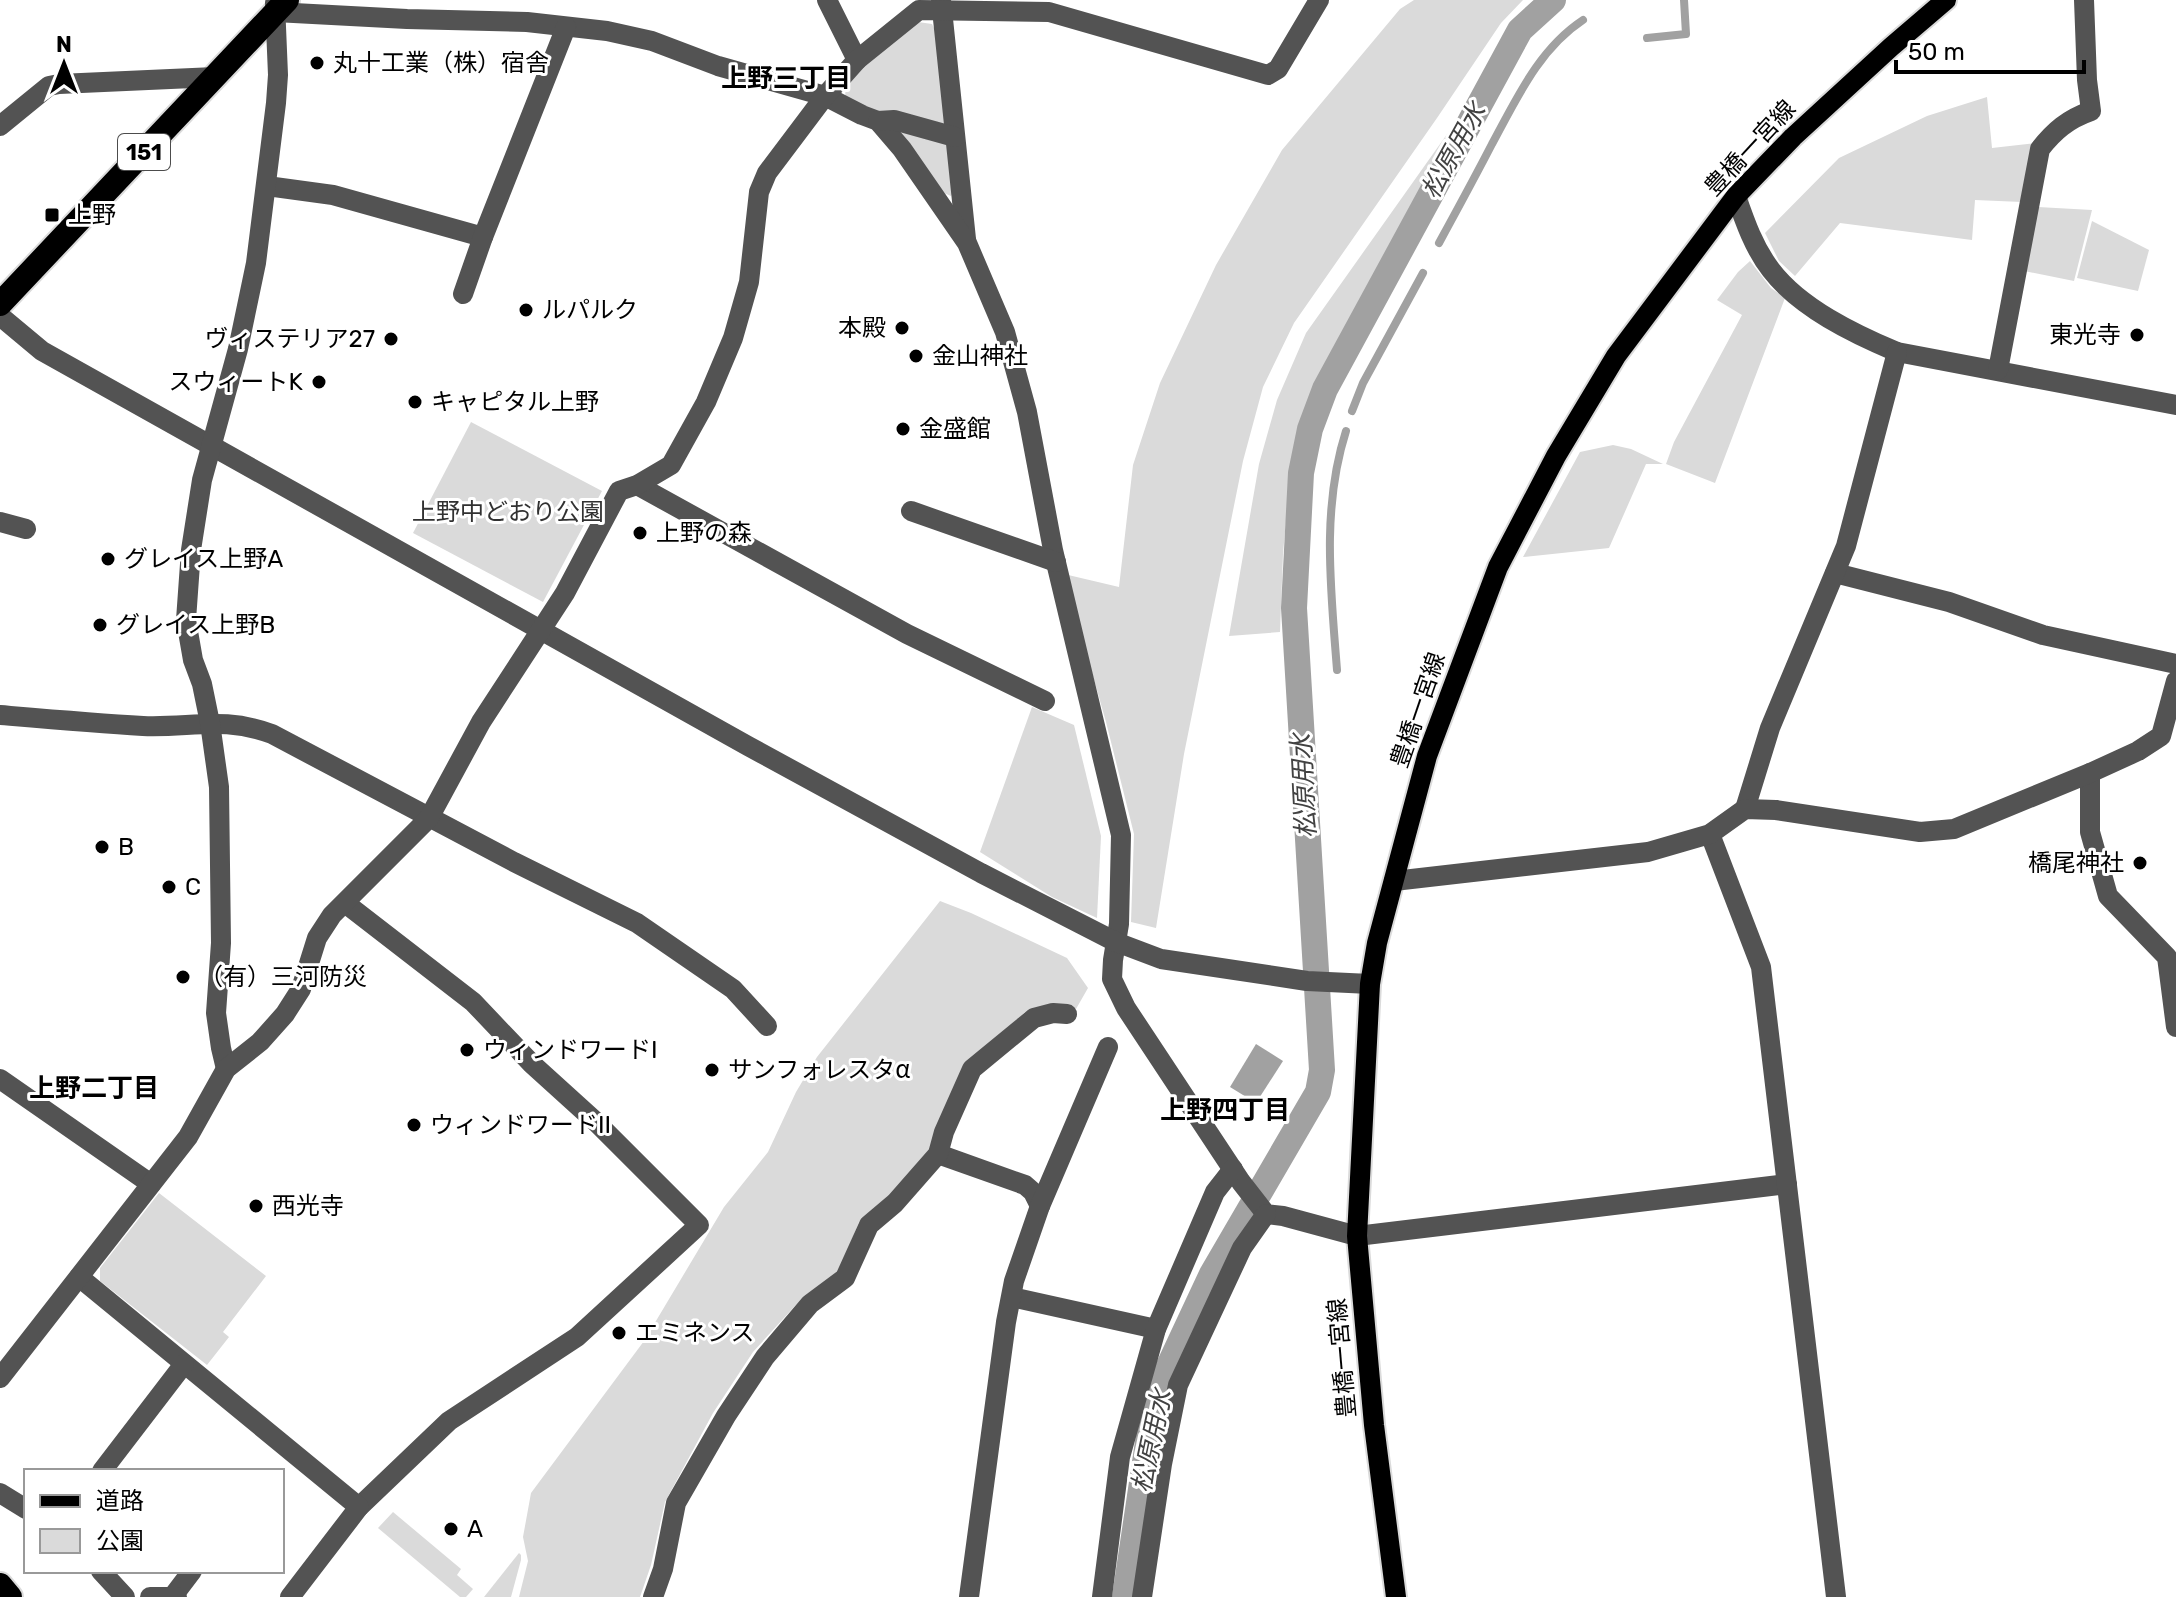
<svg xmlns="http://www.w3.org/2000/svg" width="2176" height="1597" viewBox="0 0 2176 1597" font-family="Rubik,'Noto Sans JP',sans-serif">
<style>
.green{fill:#dadada}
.water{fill:#a1a1a1}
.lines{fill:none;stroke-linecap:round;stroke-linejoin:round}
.stream{stroke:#a1a1a1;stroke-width:8}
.canal{stroke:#a1a1a1;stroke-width:26}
.major-casing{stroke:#dbdbdb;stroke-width:24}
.highway-casing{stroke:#dbdbdb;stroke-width:28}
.minor{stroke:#535353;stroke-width:20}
.major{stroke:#000;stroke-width:20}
.highway{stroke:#000;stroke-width:24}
.poi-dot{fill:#000;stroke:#fff;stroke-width:3}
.labels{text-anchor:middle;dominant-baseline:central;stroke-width:6;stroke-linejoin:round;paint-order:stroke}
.shield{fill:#fff;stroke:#4c4c4c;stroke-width:2}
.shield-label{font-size:22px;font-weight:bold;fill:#000}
.poi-label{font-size:24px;fill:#000;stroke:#fff;text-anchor:start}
.street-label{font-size:24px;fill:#000;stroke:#fff}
.park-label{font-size:24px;fill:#313131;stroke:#fff}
.neighbourhood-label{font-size:26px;font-weight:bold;fill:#000;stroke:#fff}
.water-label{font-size:26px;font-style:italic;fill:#424242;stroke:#fff}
</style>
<rect width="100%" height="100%" fill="#fff"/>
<!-- green -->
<g class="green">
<path d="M1414 0H1523L1501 23 1437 118 1294 323 1263 387 1243 461 1184 754 1156 928 1131 922 1134 834 1106 722 1064 574 1119 587 1133 465 1160 383 1216 265 1282 150 1400 9Z"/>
<path d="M918 22 932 24 940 41 957 187 951 196 939 191 845 97 846 85 861 68Z"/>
<path d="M1484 82 1315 387 1301 427 1290 474 1283 554 1280 632 1229 636 1259 464 1277 400 1306 333Z"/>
<path d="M1987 97 1992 148 2036 143 2022 202 1975 200 1972 240 1840 223 1795 276 1779 261 1765 233 1839 158 1927 116Z"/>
<path d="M2038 207 2092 210 2074 281 2024 271Z"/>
<path d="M2092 221 2149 250 2138 291 2077 278Z"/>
<path d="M1750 261 1771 288 1785 298 1715 483 1666 464 1674 442 1742 315 1717 300 1738 272Z"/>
<path d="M471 422 602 491 543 602 413 533Z"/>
<path d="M1613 445 1631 449 1663 464H1646L1609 548 1523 557 1580 452Z"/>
<path d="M1032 707 1074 725 1101 836 1097 918 1052 897 980 852Z"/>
<path d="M940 901 971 913 1067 958 1088 988 1076 1009 1056 1004 1042 1006 1025 1012 965 1066 930 1152 890 1197 859 1222 838 1273 804 1296 753 1352 713 1413 665 1502 651 1565 640 1597H519L528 1561 523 1537 531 1493 644 1341 724 1207 768 1152 796 1092 817 1057Z"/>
<path d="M159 1193 266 1276 223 1332 229 1337 207 1365 100 1281V1268Z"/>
<path d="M393 1512 461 1569 457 1575 473 1589 466 1597H460L378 1528Z"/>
<path d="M519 1553 521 1555V1560L511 1597H484Z"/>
</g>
<!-- water -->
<path class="water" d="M1256 1044 1283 1061 1256 1103 1230 1087Z"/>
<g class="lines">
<!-- stream -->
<g class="stream">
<path d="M1647 38 1686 34 1684 0"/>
<path d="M1439 243C1457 210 1475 177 1492 144 1517 98 1539 49 1583 20"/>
<path d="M1352 411 1363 383 1423 273"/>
<path d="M1337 670C1331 591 1321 509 1346 431"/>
</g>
<!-- canal -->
<path class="canal" d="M1125 1597 1151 1422 1168 1368 1212 1274 1318 1092 1322 1070 1294 608 1301 473 1310 429 1325 389 1520 30 1553 0"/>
<defs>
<path id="major" d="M1396 1597 1374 1425 1357 1236 1370 984 1377 943 1427 756 1498 567 1556 456 1616 356 1736 196 1793 137 1891 47 1946 0"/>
<g id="highway">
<path d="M0 304 287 0"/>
<path d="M0 1585 10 1597"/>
</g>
</defs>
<!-- major casing -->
<use href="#major" class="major-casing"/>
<!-- highway casing -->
<use href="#highway" class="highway-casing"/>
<!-- minor -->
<g class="minor">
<path d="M827 0 857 60"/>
<path d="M941 0 966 239"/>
<path d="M275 12 407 19 527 22 607 31 652 41 718 66 825 96 862 115 878 121 902 149 967 243 1005 332 1027 412 1053 550 1121 835 1119 924 1113 960 1112 979 1126 1008 1241 1182 1266 1214 1283 1216 1357 1236 1787 1184"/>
<path d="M878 121 894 120 955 137"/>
<path d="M0 126 49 86 59 84 215 77"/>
<path d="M267 186 333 195 483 237"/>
<path d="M1736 196C1745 222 1754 248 1771 270 1800 308 1854 334 1897 352L2176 405"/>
<path d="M463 294 483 237 566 27"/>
<path d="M0 316 42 351 748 746 981 873 1116 942 1161 959 1307 981 1370 984"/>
<path d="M1998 370 2040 149C2054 131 2068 119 2091 111L2087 80 2084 0"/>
<path d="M637 485 907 634 1045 701"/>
<path d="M911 511 1056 562"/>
<path d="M0 522 26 529"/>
<path d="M1835 573 1949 602 2043 635 2176 664"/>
<path d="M0 715C48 719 95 723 143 726 191 728 224 716 272 734L514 862 637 923 733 989 767 1026"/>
<path d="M2090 773V832L2108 896 2167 957 2176 1027"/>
<path d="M1745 809 1770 728 1846 546 1897 352"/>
<path d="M1710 834 1761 967 1836 1597"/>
<path d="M1394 881 1648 852 1710 834 1745 809 1776 810 1920 832 1954 829 2090 773 2138 751 2161 736 2176 681"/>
<path d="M345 903 473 1002 532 1064 596 1122 699 1225 577 1337 449 1421 359 1507"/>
<path d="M226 1069 221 1048 216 1013 221 943 219 787 210 723 202 684 193 660 186 620 191 550 202 480 238 349 256 263 276 103 278 75 275 3"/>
<path d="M0 1079 151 1184"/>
<path d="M938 1154 1025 1185 1033 1192 1040 1206"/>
<path d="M79 1277 359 1507 290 1597"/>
<path d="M1012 1297 1156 1329"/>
<path d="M0 1378 188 1137 226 1069 260 1042 285 1014 301 989 317 938 332 915 429 818 481 722 565 593 619 491 637 485 671 465 706 402 733 338 749 282 759 192 767 173 825 96 857 60 919 10 1049 12 1268 75 1278 69 1319 0"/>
<path d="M102 1471 184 1364"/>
<path d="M0 1493 26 1509"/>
<path d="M101 1571 125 1597"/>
<path d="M173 1596 192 1571"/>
<path d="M150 1597H177"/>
<path d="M653 1597 663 1569 676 1503 726 1416 765 1357 810 1304 845 1278 869 1225 895 1203 938 1154 944 1132 972 1069 1034 1018 1053 1013 1067 1014"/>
<path d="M969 1597 1006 1322 1014 1281 1040 1206 1108 1047"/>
<path d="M1102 1597 1120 1457 1156 1329 1215 1192 1233 1169"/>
<path d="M1142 1597 1162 1464 1178 1385 1242 1248 1266 1214"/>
</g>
<!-- major -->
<use href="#major" class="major"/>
<!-- highway -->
<use href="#highway" class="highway"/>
</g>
<!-- markers -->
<g class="poi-dot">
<circle cx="317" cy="63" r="8"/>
<rect x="44" y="207" width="16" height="16" rx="4"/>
<circle cx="526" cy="310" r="8"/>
<circle cx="902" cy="328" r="8"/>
<circle cx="2137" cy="335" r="8"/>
<circle cx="391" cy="339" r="8"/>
<circle cx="916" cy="356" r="8"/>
<circle cx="319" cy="382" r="8"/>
<circle cx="415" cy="402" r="8"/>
<circle cx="903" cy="429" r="8"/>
<circle cx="640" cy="533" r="8"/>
<circle cx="108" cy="559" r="8"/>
<circle cx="100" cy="625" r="8"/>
<circle cx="102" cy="847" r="8"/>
<circle cx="2140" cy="863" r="8"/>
<circle cx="169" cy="887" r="8"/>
<circle cx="183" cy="977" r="8"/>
<circle cx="467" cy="1050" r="8"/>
<circle cx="712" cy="1070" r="8"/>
<circle cx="414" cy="1125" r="8"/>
<circle cx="256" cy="1206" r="8"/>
<circle cx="619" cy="1333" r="8"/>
<circle cx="451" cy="1529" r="8"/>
</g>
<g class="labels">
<!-- shield labels -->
<rect class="shield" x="118" y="134" width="52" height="36" rx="6"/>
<g class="shield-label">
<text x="144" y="152">151</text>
</g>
<!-- poi labels -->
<g class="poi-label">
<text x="333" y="63">丸十工業（株）宿舎</text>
<text x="68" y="215">上野</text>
<text x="542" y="310">ルパルク</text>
<text x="886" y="328" text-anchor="end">本殿</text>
<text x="2121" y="335" text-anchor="end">東光寺</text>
<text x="375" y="339" text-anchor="end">ヴィステリア27</text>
<text x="932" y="356">金山神社</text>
<text x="303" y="382" text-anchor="end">スウィートK</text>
<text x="431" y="402">キャピタル上野</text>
<text x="919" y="429">金盛館</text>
<text x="656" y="533">上野の森</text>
<text x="124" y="559">グレイス上野A</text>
<text x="116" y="625">グレイス上野B</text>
<text x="118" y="847">B</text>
<text x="2124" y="863" text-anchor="end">橋尾神社</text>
<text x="185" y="887">C</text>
<text x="199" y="977">（有）三河防災</text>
<text x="483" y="1050">ウィンドワードI</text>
<text x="728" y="1070">サンフォレスタα</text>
<text x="430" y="1125">ウィンドワードII</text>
<text x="272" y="1206">西光寺</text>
<text x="635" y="1333">エミネンス</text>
<text x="467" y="1529">A</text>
</g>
<!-- street labels -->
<g class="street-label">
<text transform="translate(1750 148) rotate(-47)">豊橋一宮線</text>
<text transform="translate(1418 710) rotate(-71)">豊橋一宮線</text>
<text transform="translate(1342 1358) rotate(-95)">豊橋一宮線</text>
</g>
<!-- park labels -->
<g class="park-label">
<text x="508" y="512">上野中どおり公園</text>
</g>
<!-- neighbourhood labels -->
<g class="neighbourhood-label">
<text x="786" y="78">上野三丁目</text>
<text x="94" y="1088">上野二丁目</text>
<text x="1225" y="1110">上野四丁目</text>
</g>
<!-- water labels -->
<g class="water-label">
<text transform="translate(1454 151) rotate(-61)">松原用水</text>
<text transform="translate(1304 786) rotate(-93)">松原用水</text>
<text transform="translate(1152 1441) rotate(-78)">松原用水</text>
</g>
</g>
<!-- legend -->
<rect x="24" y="1469" width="260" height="104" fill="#ffffff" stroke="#999999" stroke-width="2"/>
<rect x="40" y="1495" width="40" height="12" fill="#000000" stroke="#999999" stroke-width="2"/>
<text x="96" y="1509" font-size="24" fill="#000000">道路</text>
<rect x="40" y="1529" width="40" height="24" fill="#dadada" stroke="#999999" stroke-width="2"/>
<text x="96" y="1549" font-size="24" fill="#000000">公園</text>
<!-- north arrow -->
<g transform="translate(64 64)" stroke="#ffffff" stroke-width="6" paint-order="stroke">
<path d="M0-6L14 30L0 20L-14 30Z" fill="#000000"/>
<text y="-12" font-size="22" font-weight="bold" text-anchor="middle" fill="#000000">N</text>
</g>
<!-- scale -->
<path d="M1896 60v12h188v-12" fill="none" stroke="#000000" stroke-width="4"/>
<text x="1908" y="60" font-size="24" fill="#000000" stroke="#ffffff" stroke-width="6" paint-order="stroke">50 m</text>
</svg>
